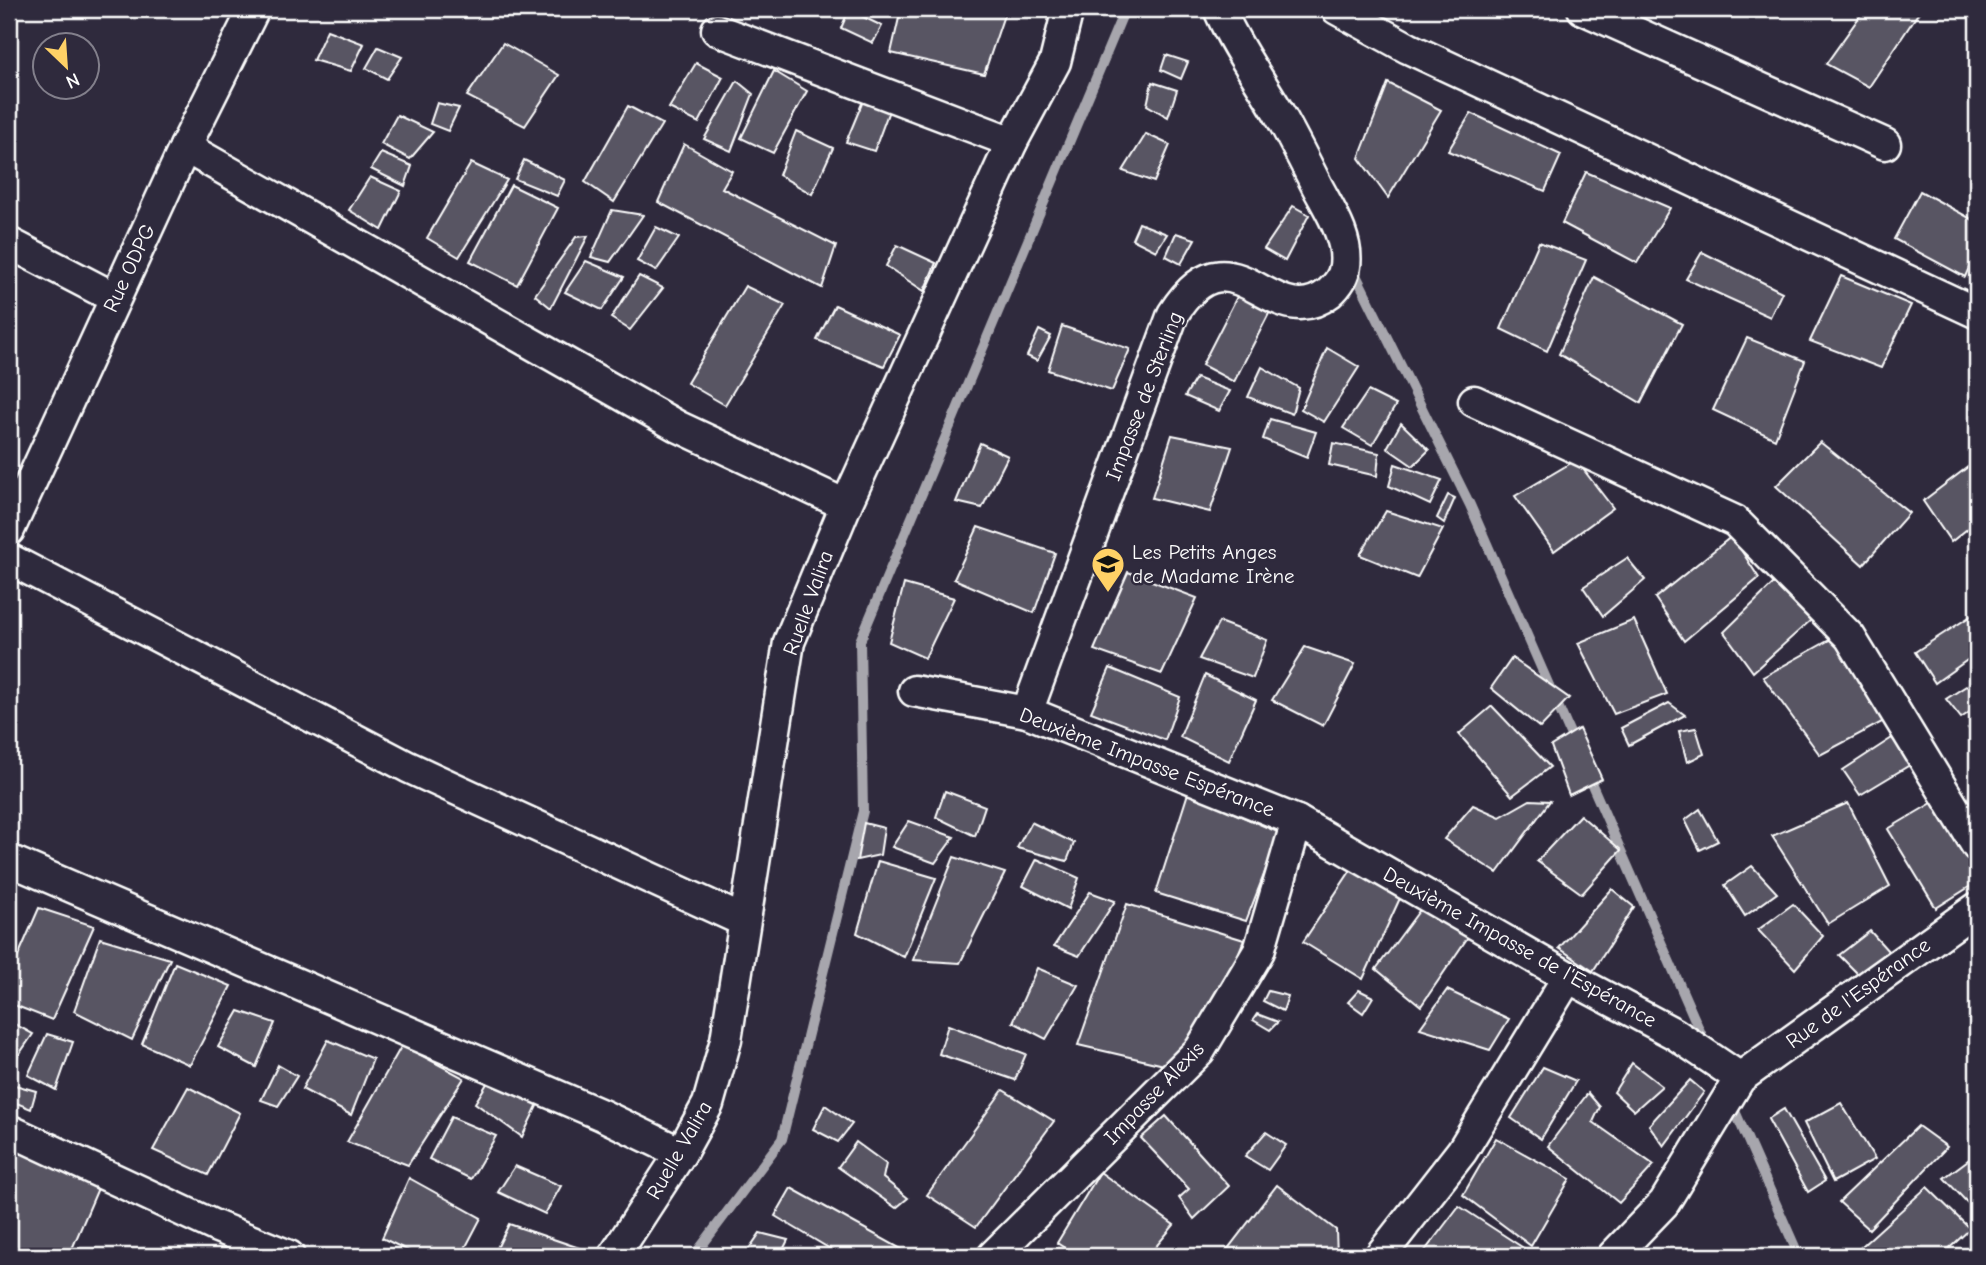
<svg xmlns="http://www.w3.org/2000/svg" width="1986" height="1265" viewBox="0 0 1986 1265" font-family="'Comic Neue',sans-serif">
<style>
.lines{fill:none;stroke-linecap:round;stroke-linejoin:round}
.stream{stroke:#a7a6ad;stroke-width:10}
.building{fill:#595564;stroke:#fff;stroke-width:2}
.street-casing{stroke:#fff;stroke-width:35}
.street{stroke:#2f2a3d;stroke-width:30}
.labels{text-anchor:middle;dominant-baseline:central;stroke-width:5;stroke-linejoin:round;paint-order:stroke}
.street-label{font-size:21px;fill:#fff;stroke:#2f2a3d}
.poi-label{font-size:21px;fill:#fff;stroke:#2f2a3d;text-anchor:start}
</style>
<rect width="100%" height="100%" fill="#2f2a3d"/>
<filter id="ink" filterUnits="userSpaceOnUse"><feTurbulence type="fractalNoise" baseFrequency=".0143" numOctaves="2"/><feDisplacementMap in="SourceGraphic" scale="14" xChannelSelector="R" yChannelSelector="G"/><feConvolveMatrix kernelMatrix="1 2 1 2 8 2 1 2 1" color-interpolation-filters="sRGB"/></filter>
<g filter="url(#ink)">
<g class="lines">
<!-- stream -->
<g class="stream">
<path d="M1352 267 1470 505 1576 747"/>
<path d="M1586 771 1706 1045"/>
<path d="M1731 1102 1799 1256"/>
<path d="M694 1256 782 1139 863 811 860 641 1125 9"/>
</g>
</g>
<!-- building -->
<g class="building">
<path d="M901 9H1006L984 74 891 53Z"/>
<path d="M1865 9H1921L1869 87 1826 64Z"/>
<path d="M1960 9H1977V16Z"/>
<path d="M849 10 882 26 873 43 841 28Z"/>
<path d="M327 30 364 44 351 71 313 60Z"/>
<path d="M503 43 559 75 525 126 467 96Z"/>
<path d="M378 47 402 57 387 79 366 68Z"/>
<path d="M1166 55 1188 62 1181 79 1161 70Z"/>
<path d="M696 63 723 77 699 123 669 108Z"/>
<path d="M774 71 807 91 773 153 741 138Z"/>
<path d="M737 81 753 94 731 151 704 139Z"/>
<path d="M1152 82 1177 90 1168 117 1147 105Z"/>
<path d="M1388 83 1441 110 1388 198 1359 158Z"/>
<path d="M865 96 891 105 874 151 846 142Z"/>
<path d="M437 103 459 108 448 131 430 124Z"/>
<path d="M628 106 662 124 614 202 585 182Z"/>
<path d="M1471 113 1561 155 1545 191 1448 151Z"/>
<path d="M397 115 433 132 410 159 381 144Z"/>
<path d="M796 131 833 148 812 194 779 175Z"/>
<path d="M1146 134 1170 145 1154 182 1123 171Z"/>
<path d="M684 144 732 171 722 188 836 246 822 288 658 202Z"/>
<path d="M381 153 412 166 405 186 371 169Z"/>
<path d="M524 160 565 180 557 196 515 179Z"/>
<path d="M471 163 507 180 459 257 427 238Z"/>
<path d="M1586 172 1670 208 1637 263 1562 223Z"/>
<path d="M370 177 401 191 382 230 349 210Z"/>
<path d="M511 185 558 208 517 285 470 261Z"/>
<path d="M1920 191 1977 222V249L1965 277 1894 239Z"/>
<path d="M1293 206 1309 215 1285 261 1264 249Z"/>
<path d="M612 210 643 215 610 262 591 257Z"/>
<path d="M1139 223 1167 234 1156 251 1132 239Z"/>
<path d="M656 227 679 238 656 271 637 261Z"/>
<path d="M1176 233 1195 239 1181 264 1166 256Z"/>
<path d="M588 236 551 308 535 295 576 237Z"/>
<path d="M1539 242 1586 260 1547 351 1501 329Z"/>
<path d="M897 245 936 263 924 291 886 266Z"/>
<path d="M1702 252 1782 292 1770 317 1686 279Z"/>
<path d="M586 261 624 277 602 310 565 292Z"/>
<path d="M639 276 663 288 630 330 611 318Z"/>
<path d="M1841 276 1911 305 1881 368 1810 341Z"/>
<path d="M1594 277 1682 324 1641 403 1559 354Z"/>
<path d="M1244 283 1278 296 1234 382 1202 365Z"/>
<path d="M745 286 785 305 725 405 687 383Z"/>
<path d="M835 305 900 335 884 366 817 340Z"/>
<path d="M1062 326 1130 349 1112 391 1048 370Z"/>
<path d="M1039 330 1051 336 1037 361 1027 356Z"/>
<path d="M1747 338 1805 361 1775 439 1713 410Z"/>
<path d="M1327 348 1359 367 1324 422 1301 409Z"/>
<path d="M1262 367 1299 388 1292 414 1248 397Z"/>
<path d="M1196 378 1230 391 1219 411 1185 396Z"/>
<path d="M1368 391 1396 405 1372 445 1343 428Z"/>
<path d="M1270 419 1316 432 1307 457 1263 439Z"/>
<path d="M1401 423 1429 450 1413 466 1387 448Z"/>
<path d="M1172 435 1232 447 1210 512 1152 498Z"/>
<path d="M1820 442 1909 513 1863 565 1776 486Z"/>
<path d="M980 443 1008 456 982 508 956 502Z"/>
<path d="M1333 443 1379 453 1377 476 1329 465Z"/>
<path d="M1576 460 1613 508 1554 551 1515 496Z"/>
<path d="M1977 460V521L1951 542 1923 501Z"/>
<path d="M1395 464 1442 480 1430 505 1389 486Z"/>
<path d="M1448 495 1455 498 1444 523 1437 518Z"/>
<path d="M1386 511 1443 529 1417 578 1360 555Z"/>
<path d="M978 527 1055 553 1034 613 954 579Z"/>
<path d="M1732 536 1759 578 1684 641 1655 598Z"/>
<path d="M1627 558 1645 580 1603 616 1583 587Z"/>
<path d="M1128 572 1197 598 1162 674 1094 650Z"/>
<path d="M1774 583 1811 620 1753 672 1724 632Z"/>
<path d="M904 584 954 598 925 658 889 642Z"/>
<path d="M1977 612V653L1935 683 1915 652Z"/>
<path d="M1634 620 1667 694 1614 714 1578 643Z"/>
<path d="M1219 622 1267 640 1253 678 1199 659Z"/>
<path d="M1833 638 1886 720 1820 755 1763 677Z"/>
<path d="M1305 647 1355 664 1323 726 1272 700Z"/>
<path d="M1512 658 1569 698 1540 728 1491 688Z"/>
<path d="M1110 668 1180 697 1165 740 1091 712Z"/>
<path d="M1205 675 1256 700 1229 761 1180 737Z"/>
<path d="M1977 679V707L1961 718 1946 699Z"/>
<path d="M1669 703 1685 715 1629 745 1621 728Z"/>
<path d="M1492 706 1550 767 1512 796 1459 734Z"/>
<path d="M1977 722V740L1968 728Z"/>
<path d="M1696 728 1704 754 1687 762 1679 731Z"/>
<path d="M1579 729 1602 779 1569 795 1551 746Z"/>
<path d="M1892 738 1913 763 1860 795 1843 770Z"/>
<path d="M945 791 985 806 975 836 936 817Z"/>
<path d="M1188 793 1280 833 1246 921 1156 893Z"/>
<path d="M1530 800 1550 801 1497 873 1444 839 1473 805 1500 817Z"/>
<path d="M1937 800 1977 866V882L1936 908 1888 829Z"/>
<path d="M1848 803 1890 886 1828 924 1772 836Z"/>
<path d="M1700 809 1718 841 1700 850 1685 820Z"/>
<path d="M1580 815 1621 850 1582 894 1537 861Z"/>
<path d="M909 821 954 837 935 863 892 847Z"/>
<path d="M1031 822 1074 843 1067 861 1017 848Z"/>
<path d="M864 823 884 828 880 855 857 860Z"/>
<path d="M954 857 1005 873 960 963 913 960Z"/>
<path d="M1037 859 1079 878 1068 909 1023 886Z"/>
<path d="M878 861 936 878 904 957 857 933Z"/>
<path d="M1355 864 1401 896 1363 979 1303 942Z"/>
<path d="M1752 866 1777 893 1745 916 1725 885Z"/>
<path d="M1612 889 1634 907 1593 971 1559 948Z"/>
<path d="M1090 892 1115 901 1079 956 1054 946Z"/>
<path d="M1127 904 1244 940 1190 1071 1078 1045Z"/>
<path d="M1793 904 1823 936 1795 969 1758 930Z"/>
<path d="M1422 907 1468 937 1421 1006 1376 969Z"/>
<path d="M39 908 94 926 52 1020 9 1003V977Z"/>
<path d="M1870 931 1889 952 1861 977 1839 955Z"/>
<path d="M100 938 170 959 132 1040 74 1011Z"/>
<path d="M175 963 231 986 190 1065 142 1044Z"/>
<path d="M1037 968 1078 985 1046 1039 1013 1022Z"/>
<path d="M1359 990 1373 997 1363 1013 1348 1002Z"/>
<path d="M1447 990 1509 1019 1490 1050 1420 1028Z"/>
<path d="M1268 991 1288 996 1283 1011 1263 1001Z"/>
<path d="M239 1011 275 1023 256 1067 218 1047Z"/>
<path d="M1257 1014 1278 1022 1270 1030 1253 1020Z"/>
<path d="M9 1021 33 1034 9 1069Z"/>
<path d="M948 1025 1026 1054 1015 1080 939 1054Z"/>
<path d="M47 1034 73 1042 56 1090 28 1075Z"/>
<path d="M328 1040 373 1059 351 1115 302 1089Z"/>
<path d="M402 1045 464 1078 408 1165 347 1142Z"/>
<path d="M1632 1063 1662 1086 1634 1111 1614 1092Z"/>
<path d="M278 1065 297 1076 278 1106 261 1100Z"/>
<path d="M1543 1067 1576 1081 1541 1139 1511 1118Z"/>
<path d="M491 1077 538 1104 522 1137 475 1103Z"/>
<path d="M1690 1080 1704 1092 1664 1146 1649 1125Z"/>
<path d="M15 1085 36 1091 31 1109 9 1100Z"/>
<path d="M188 1087 240 1113 208 1175 153 1150Z"/>
<path d="M1003 1090 1054 1121 976 1227 927 1195Z"/>
<path d="M1588 1093 1600 1107 1593 1122 1654 1165 1619 1203 1548 1146Z"/>
<path d="M1841 1103 1875 1159 1833 1182 1804 1123Z"/>
<path d="M825 1105 852 1124 838 1142 813 1129Z"/>
<path d="M1784 1109 1825 1181 1808 1192 1768 1119Z"/>
<path d="M1166 1116 1229 1186 1194 1219 1179 1198 1189 1189 1141 1138Z"/>
<path d="M451 1117 496 1136 471 1179 429 1159Z"/>
<path d="M1918 1126 1947 1147 1869 1229 1839 1202Z"/>
<path d="M1266 1132 1286 1145 1268 1170 1245 1156Z"/>
<path d="M1496 1138 1570 1179 1531 1246 1463 1195Z"/>
<path d="M856 1142 886 1164 883 1178 908 1198 896 1208 838 1167Z"/>
<path d="M20 1147 99 1186 69 1256H35L9 1245V1174Z"/>
<path d="M1972 1157 1977 1163V1213L1944 1178Z"/>
<path d="M515 1166 561 1186 545 1214 498 1192Z"/>
<path d="M1100 1172 1174 1225 1148 1256H1077L1057 1243Z"/>
<path d="M409 1178 481 1218 461 1256H419L382 1238Z"/>
<path d="M1277 1185 1336 1230 1337 1256H1228L1224 1254Z"/>
<path d="M1927 1187 1970 1229 1941 1256 1852 1255Z"/>
<path d="M791 1188 905 1251 901 1256H842L775 1216Z"/>
<path d="M1459 1206 1525 1249 1521 1256H1421Z"/>
<path d="M509 1224 594 1253 593 1256H493Z"/>
<path d="M760 1233 788 1240 780 1256H744Z"/>
</g>
<g class="lines">
<defs>
<g id="street">
<path d="M1337 9 1408 48 1977 313"/>
<path d="M1583 9 1885 144"/>
<path d="M717 30 1012 142"/>
<path d="M185 147 677 426 846 505"/>
<path d="M9 243 115 298"/>
<path d="M1474 401 1735 521 1850 637 1977 846"/>
<path d="M9 530 185 147 254 9"/>
<path d="M9 559 408 767 744 921"/>
<path d="M914 691 1027 712 1297 821 1568 977 1675 1034 1740 1078"/>
<path d="M1027 712 1173 314C1233 219 1270 339 1329 293 1337 286 1344 276 1345 266 1349 238 1329 209 1317 186 1305 162 1293 138 1280 115 1260 80 1235 46 1219 9"/>
<path d="M9 860 602 1115 681 1153"/>
<path d="M9 1130 215 1226 289 1256"/>
<path d="M614 1256 681 1153 708 1104 726 1040 789 642 846 505 1012 142 1055 62 1068 9"/>
<path d="M993 1256 1200 1050 1259 951 1297 821"/>
<path d="M1380 1256 1462 1151 1568 977"/>
<path d="M1613 1256 1664 1203 1740 1078 1977 908"/>
</g>
</defs>
<!-- street casing -->
<use href="#street" class="street-casing"/>
<!-- street -->
<use href="#street" class="street"/>
</g>
</g>
<!-- icons -->
<defs>
<symbol id="school-pin" viewBox="-11 -11 22 30"><path d="M0 17L-7.5 6A9.5 9.5 0 1 1 7.5 6Z" fill="#ffd166" stroke="#2f2a3d"/><path d="M0-5L7-2L0 1L-7-2ZM-4 1L0 2.5L4 1V4Q0 6-4 4Z" fill="#111"/></symbol>
</defs>
<g fill-rule="evenodd">
<use href="#school-pin" x="1089" y="545" width="38" height="52"/>
</g>
<g class="labels">
<!-- street labels -->
<g class="street-label">
<text transform="translate(129 268) rotate(-65)">Rue ODPG</text>
<text transform="translate(1144 396) rotate(-69)">Impasse de Sterling</text>
<text transform="translate(808 603) rotate(-70)">Ruelle Valira</text>
<text transform="translate(1147 762) rotate(21)">Deuxième Impasse Espérance</text>
<text transform="translate(1520 947) rotate(29)">Deuxième Impasse de l'Espérance</text>
<text transform="translate(1858 993) rotate(-36)">Rue de l'Espérance</text>
<text transform="translate(1154 1093) rotate(-46)">Impasse Alexis</text>
<text transform="translate(679 1150) rotate(-60)">Ruelle Valira</text>
</g>
<!-- poi labels -->
<g class="poi-label">
<text x="1132" y="552">Les Petits Anges<tspan x="1132" dy="24">de Madame Irène</tspan></text>
</g>
</g>
<!-- margin -->
<rect width="1986" height="1265" fill="none" stroke="#2f2a3d" stroke-width="35"/>
<rect x="18" y="18" width="1951" height="1230" fill="none" stroke="#fff" stroke-width="2.5" filter="url(#ink)"/>
<!-- north arrow -->
<g transform="translate(66 66) rotate(155)"><circle r="33" fill="#2f2a3d" stroke="#827f8b" stroke-width="2"/>
<path d="M0-5L12 26L0 18L-12 26Z" fill="#ffd166"/>
<text y="-10" font-size="19" font-weight="bold" text-anchor="middle" fill="#ffffff">N</text>
</g>
</svg>
